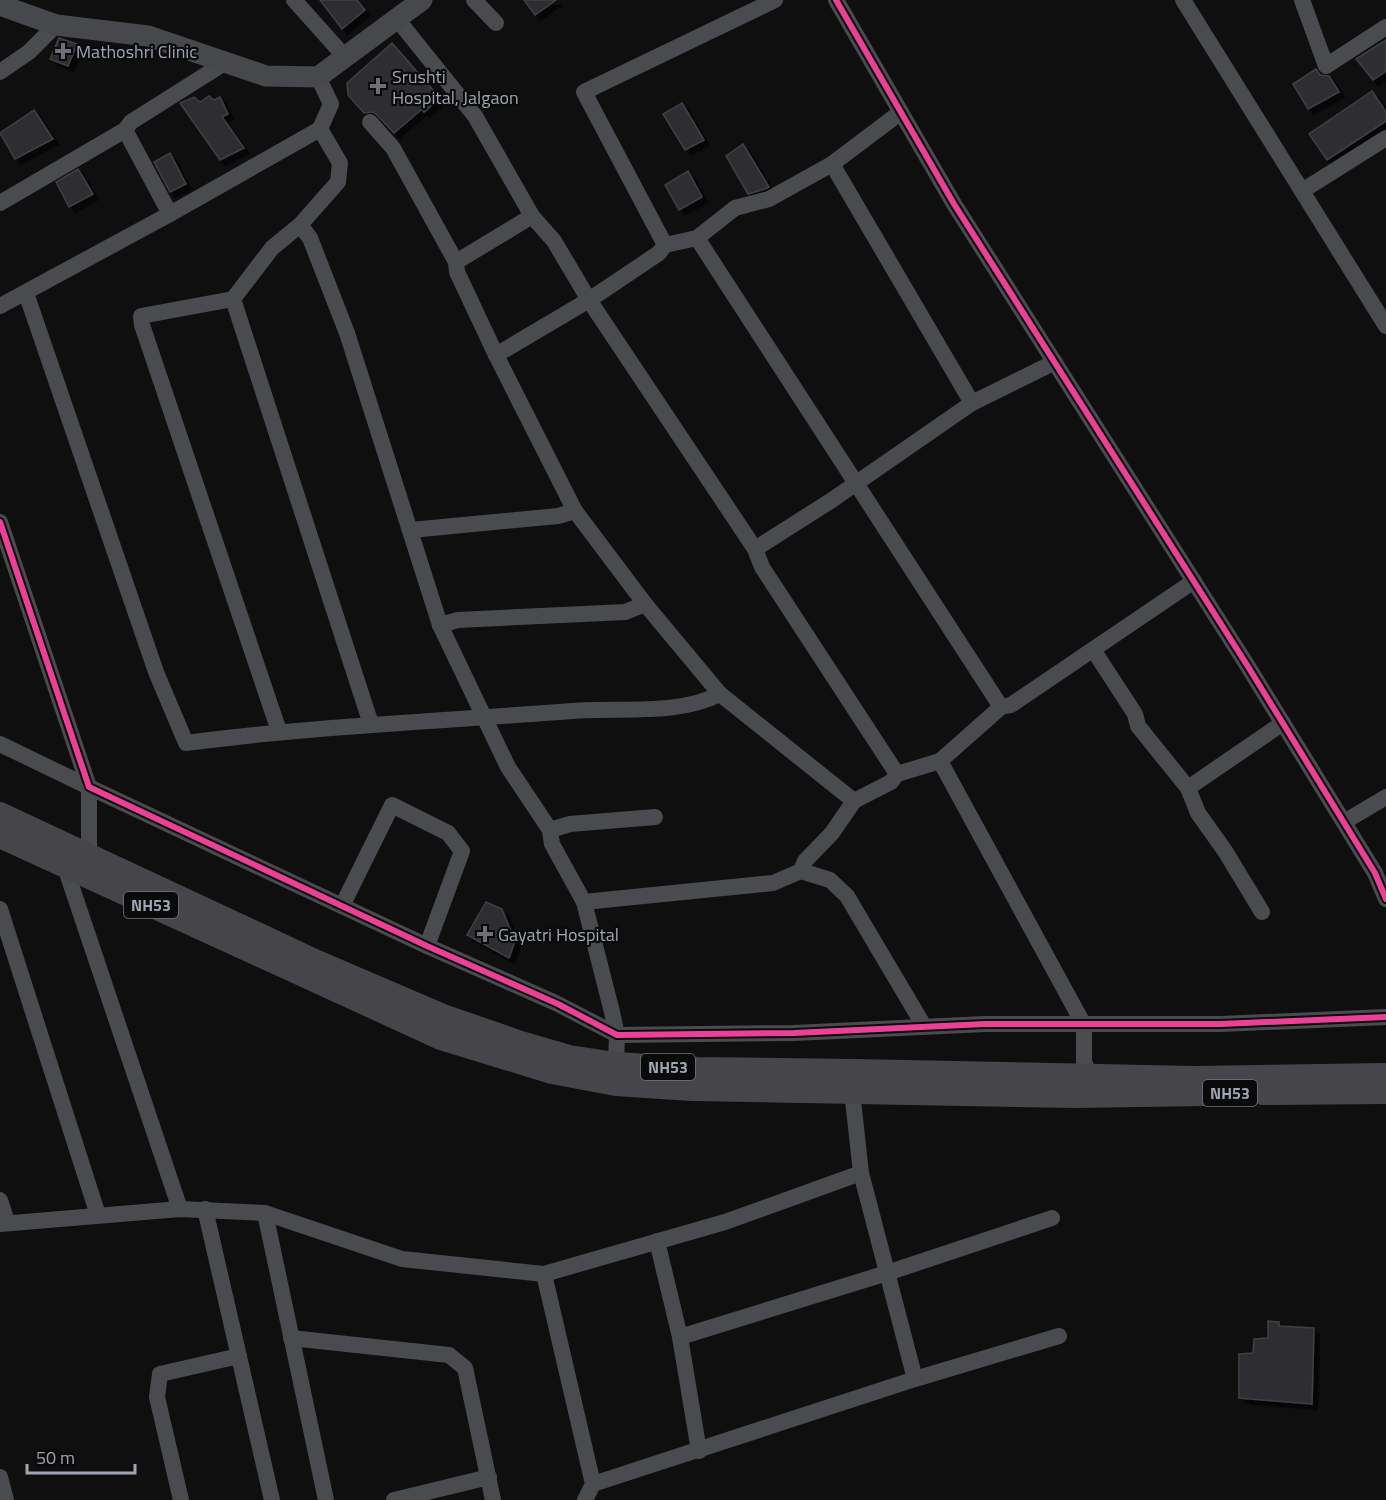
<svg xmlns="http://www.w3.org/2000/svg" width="1386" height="1500" viewBox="0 0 1386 1500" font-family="'Titillium Web',sans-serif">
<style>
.building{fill:#2e2e30;stroke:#3e4044;stroke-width:1.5;filter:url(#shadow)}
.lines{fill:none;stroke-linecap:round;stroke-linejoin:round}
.minor{stroke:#4a4b4f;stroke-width:16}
.major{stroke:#46484b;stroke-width:21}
.highway{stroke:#46464a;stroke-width:24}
.cycleway-casing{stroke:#0a0a0b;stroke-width:10}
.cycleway{stroke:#ea4096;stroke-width:6}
.poi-dot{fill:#6d7079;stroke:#0a0a0b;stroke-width:2}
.labels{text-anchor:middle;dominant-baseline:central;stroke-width:4.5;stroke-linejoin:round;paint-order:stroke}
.shield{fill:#0a0a0b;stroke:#727680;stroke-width:1.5}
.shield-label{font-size:16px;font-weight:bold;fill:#9fa5b2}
.poi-label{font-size:18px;fill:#9fa5b2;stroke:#0a0a0b;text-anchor:start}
</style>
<defs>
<filter id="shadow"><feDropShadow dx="5.5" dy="5.5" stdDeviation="0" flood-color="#0009"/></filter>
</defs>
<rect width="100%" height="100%" fill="#0f0f10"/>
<!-- building -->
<g class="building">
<path d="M320 0H357L365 10 342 29Z"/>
<path d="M524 0H556L535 15Z"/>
<path d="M59 38 77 44 68 66 50 59Z"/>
<path d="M1386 40V71L1373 80 1356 59Z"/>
<path d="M392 43 440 98 424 112 422 109 394 133 377 115 373 112 364 113 348 95 347 83Z"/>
<path d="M1316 69 1320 75 1329 76 1339 92 1308 109 1293 84Z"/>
<path d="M1372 91 1386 112V121L1327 160 1309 134Z"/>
<path d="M209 96 214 100 220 97 228 114 222 117 244 148 220 160 180 103 194 97 200 102Z"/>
<path d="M682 103 704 140 685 150 663 114Z"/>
<path d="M34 110 53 139 15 159 0 133Z"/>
<path d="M743 144 769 187 765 189 748 194 726 156Z"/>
<path d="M170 153 186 184 170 192 154 162Z"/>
<path d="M78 169 93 194 69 207 56 182Z"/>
<path d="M688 171 702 197 679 210 665 185Z"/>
<path d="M486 902 502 909 515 941 509 958 467 935Z"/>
<path d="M1268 1321 1279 1322V1326L1314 1328 1312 1404 1239 1398V1354L1253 1353 1254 1339 1268 1338Z"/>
</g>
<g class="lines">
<!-- minor -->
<g class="minor">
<path d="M294 0 345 57"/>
<path d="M474 0 496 23"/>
<path d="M836 0 954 204 1247 665 1375 873 1386 899"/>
<path d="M1183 0 1386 326"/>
<path d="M1302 0 1326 66 1386 27"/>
<path d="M397 19 475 116 532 216 554 241 589 300 755 549 762 567 897 774"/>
<path d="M0 72 29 52 56 25"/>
<path d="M370 122 393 148 456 262 457 272 496 355 575 511 645 604 720 694 854 801"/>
<path d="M125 130 170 214"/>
<path d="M832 164 972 403"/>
<path d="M1302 191 1386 138"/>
<path d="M0 203 125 130 131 122 226 62"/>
<path d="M300 225 310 238 347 333 440 625 508 767 550 830 552 844 584 902 612 1012 617 1035 616 1064"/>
<path d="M697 238 1001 707"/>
<path d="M665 245 584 92 775 0"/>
<path d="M456 262 532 216"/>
<path d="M26 293 156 672 186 743C315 726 443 721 572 711 620 707 677 716 720 694"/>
<path d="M233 299 371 724"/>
<path d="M0 306 170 214 320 129"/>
<path d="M496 355 589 300 659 253 665 245 697 238 735 208 769 199 832 164 901 112"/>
<path d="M0 522 89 787 427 946 558 1004 617 1035 794 1033 985 1024H1220L1386 1017"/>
<path d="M411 530 558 516 575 511"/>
<path d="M755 549 832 500 972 403 1055 362"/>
<path d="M440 625 458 620 625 612 645 604"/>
<path d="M1094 651 1135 714 1138 726 1188 788 1198 813 1225 851 1262 912"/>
<path d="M279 731 142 325 141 316 233 299 272 248 300 225 338 182 340 163 320 129 331 104 318 77"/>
<path d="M0 744 89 787V857"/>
<path d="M940 761 1084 1025V1062L1090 1074 1091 1085"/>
<path d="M1188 788 1283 723"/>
<path d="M1344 822 1386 797"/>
<path d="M550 830 570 824 655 817"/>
<path d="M64 864 180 1209"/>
<path d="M801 871 805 861 832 833 854 801 891 782 897 774 940 761 1001 707 1011 705 1194 581"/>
<path d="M584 902 773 883 801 871 830 880 847 896 924 1026"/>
<path d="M342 906 392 805 448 833 462 851 427 946"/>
<path d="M0 909 98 1215"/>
<path d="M0 1200 7 1222"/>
<path d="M205 1209 272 1500"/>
<path d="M265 1213 326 1500"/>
<path d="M0 1224 180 1209 265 1213 402 1259 544 1274 725 1222 861 1173 852 1091"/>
<path d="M657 1241 680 1337 699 1451"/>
<path d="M544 1274 593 1484 585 1500"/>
<path d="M680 1337 887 1273 1052 1218"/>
<path d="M291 1338 449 1355 465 1368 493 1500"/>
<path d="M915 1379 1059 1336"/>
<path d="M0 1477 6 1500"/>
<path d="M593 1484 915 1379 861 1173"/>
<path d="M181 1500 157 1397 160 1374 239 1356"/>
<path d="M394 1500 489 1477"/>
</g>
<!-- major -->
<path class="major" d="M0 5 56 25 148 36 266 76 318 77 422 0"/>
<!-- highway -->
<g class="highway">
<path d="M0 814 317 962 443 1016 521 1043 569 1057 616 1064 697 1069 856 1071 1194 1078 1386 1075"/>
<path d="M0 836 441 1038 552 1072 616 1084 692 1089 1075 1096 1204 1094"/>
<path d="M1263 1093 1386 1092"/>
</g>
<defs>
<g id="cycleway">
<path d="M836 0 954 204 1247 665 1375 873 1386 899"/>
<path d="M0 522 89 787 427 946 558 1004 617 1035 794 1033 985 1024H1220L1386 1017"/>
</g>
</defs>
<!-- cycleway casing -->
<use href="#cycleway" class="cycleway-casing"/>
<!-- cycleway -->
<use href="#cycleway" class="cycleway"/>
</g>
<!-- markers -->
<g class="poi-dot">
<path d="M60 42h6v6h6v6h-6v6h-6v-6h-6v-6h6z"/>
<path d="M375 77h6v6h6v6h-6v6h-6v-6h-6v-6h6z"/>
<path d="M482 925h6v6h6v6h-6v6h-6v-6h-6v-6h6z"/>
</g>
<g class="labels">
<!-- shield labels -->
<g class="shield">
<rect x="124" y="892" width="54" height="26" rx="4.5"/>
<rect x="641" y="1054" width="54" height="26" rx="4.5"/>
<rect x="1203" y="1080" width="54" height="26" rx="4.5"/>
</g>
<g class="shield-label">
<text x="151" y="905">NH53</text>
<text x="668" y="1067">NH53</text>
<text x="1230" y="1093">NH53</text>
</g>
<!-- poi labels -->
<g class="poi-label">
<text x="76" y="51">Mathoshri Clinic</text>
<text x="392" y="76">Srushti<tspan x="392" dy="21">Hospital, Jalgaon</tspan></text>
<text x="498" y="934">Gayatri Hospital</text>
</g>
</g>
<!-- scale -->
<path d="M27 1464v9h108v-9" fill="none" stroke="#9fa5b2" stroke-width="3"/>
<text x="36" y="1464" font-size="18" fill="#9fa5b2" stroke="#0a0a0b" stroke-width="4.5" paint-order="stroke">50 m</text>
</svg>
